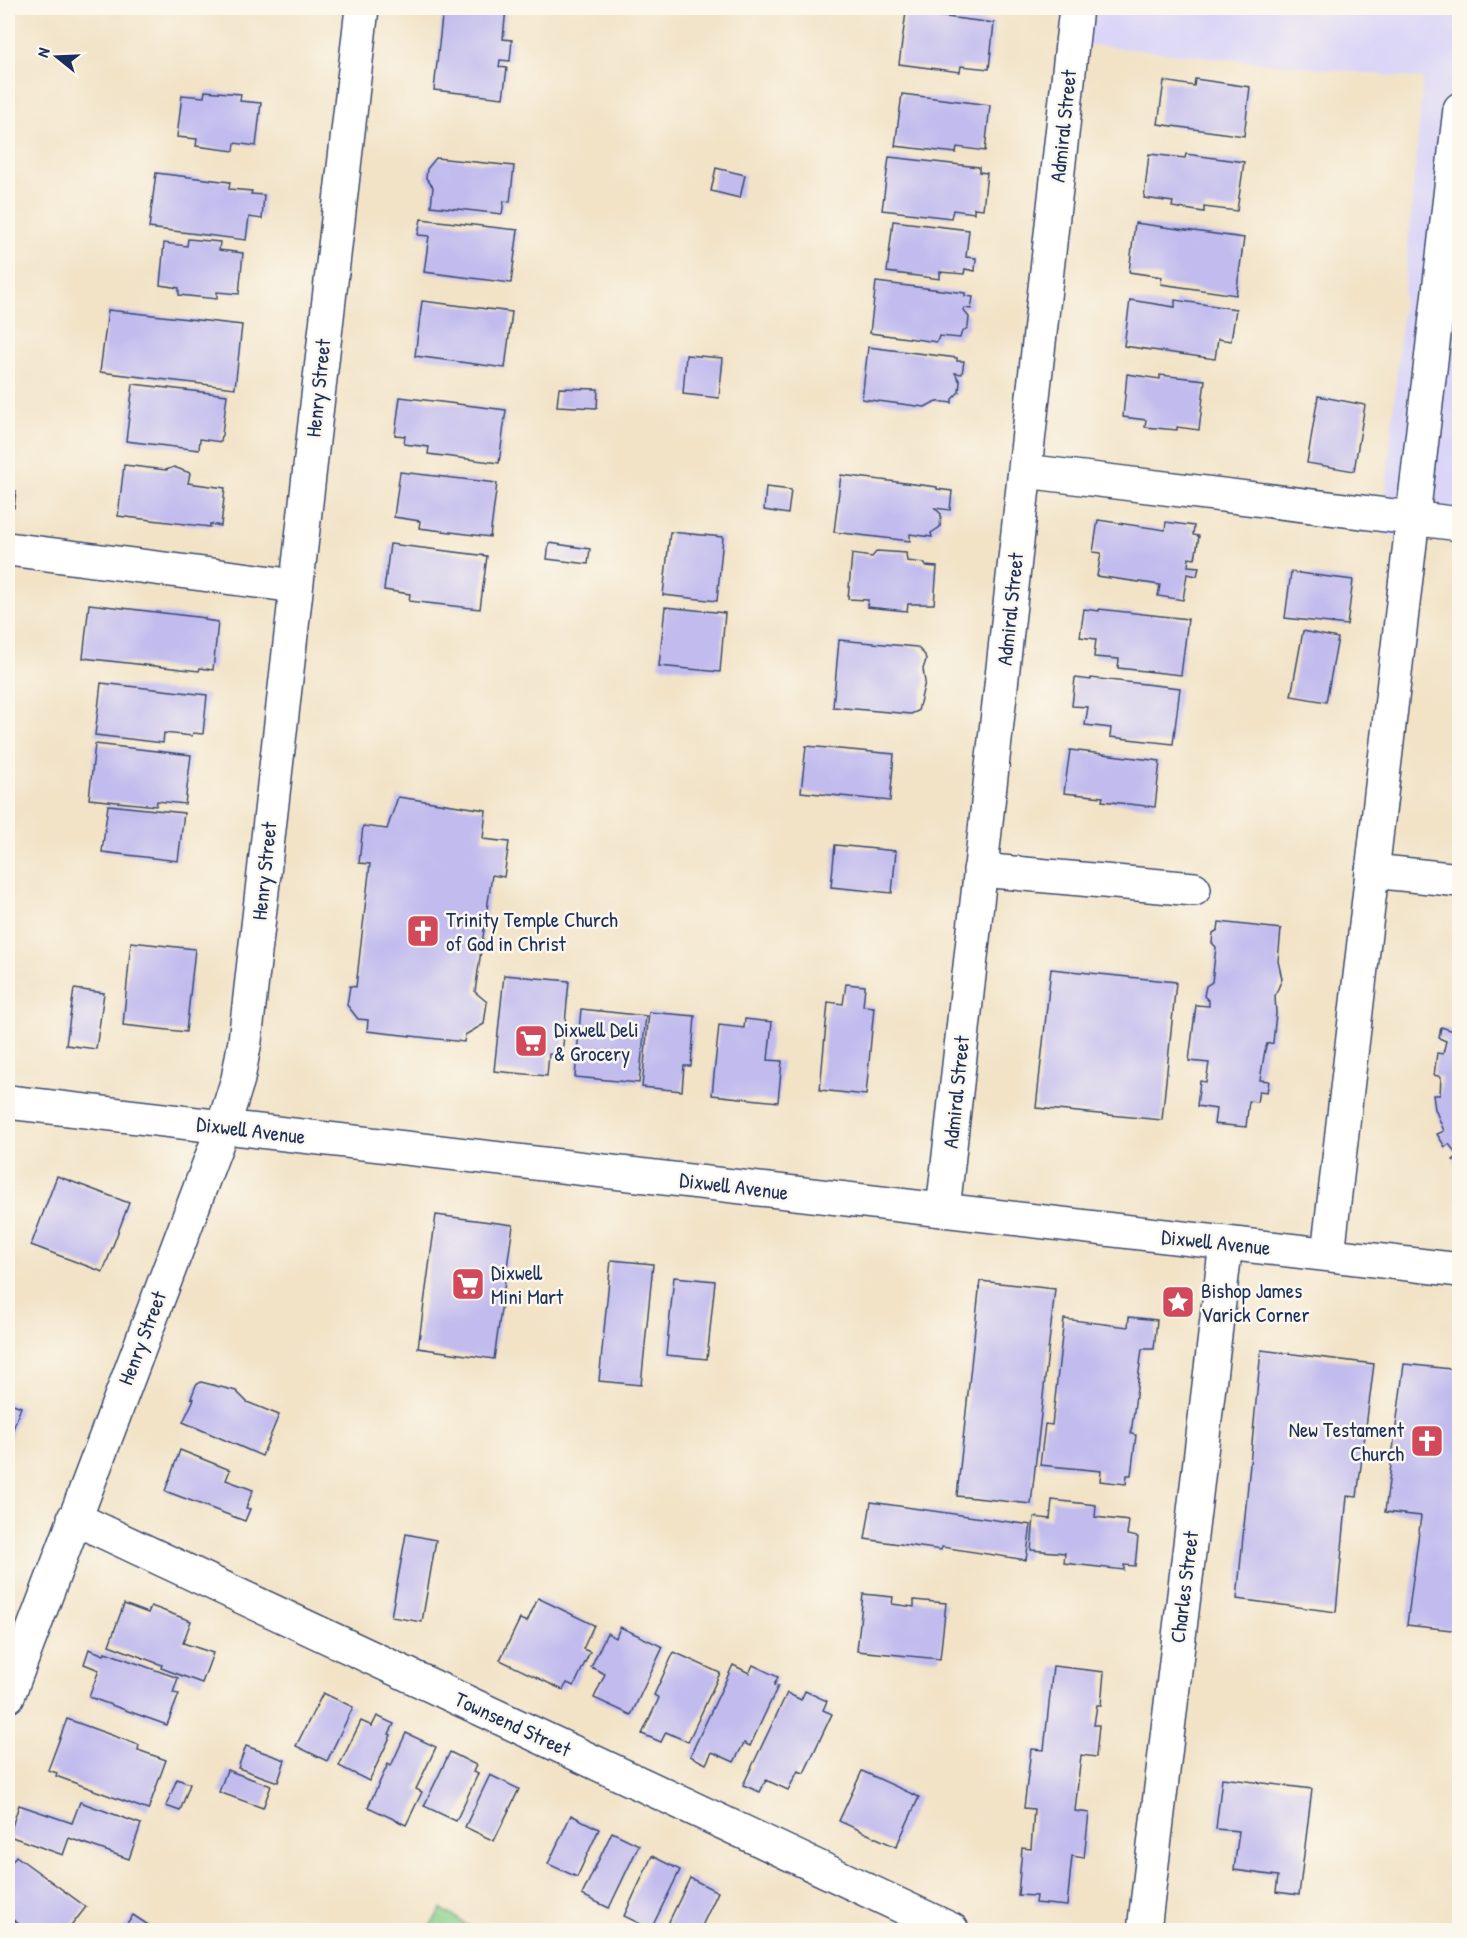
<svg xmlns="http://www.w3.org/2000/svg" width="1467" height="1938" viewBox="0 0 1467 1938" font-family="'Patrick Hand',sans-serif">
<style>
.built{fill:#dbd6f7}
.green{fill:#89d08b;stroke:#528074;stroke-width:1.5}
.building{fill:#c1bbee}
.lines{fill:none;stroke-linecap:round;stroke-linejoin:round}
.minor-casing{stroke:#3b4a6e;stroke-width:36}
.major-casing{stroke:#3b4a6e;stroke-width:36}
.minor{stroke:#fff;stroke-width:33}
.major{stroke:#fff;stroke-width:33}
.labels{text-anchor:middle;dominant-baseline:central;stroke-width:5;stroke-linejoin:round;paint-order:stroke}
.street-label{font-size:21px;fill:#1b2f5e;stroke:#fbf7ec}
.poi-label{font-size:21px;fill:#1b2f5e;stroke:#fbf7ec;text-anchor:start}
</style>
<rect width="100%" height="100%" fill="#fbf7ec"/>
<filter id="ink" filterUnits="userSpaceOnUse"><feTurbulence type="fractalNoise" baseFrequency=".0167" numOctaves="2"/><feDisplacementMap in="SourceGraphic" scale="12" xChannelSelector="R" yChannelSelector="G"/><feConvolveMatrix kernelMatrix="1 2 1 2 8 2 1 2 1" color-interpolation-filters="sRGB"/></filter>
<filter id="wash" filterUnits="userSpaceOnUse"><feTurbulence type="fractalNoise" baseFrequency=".008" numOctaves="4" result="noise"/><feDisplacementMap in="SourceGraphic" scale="24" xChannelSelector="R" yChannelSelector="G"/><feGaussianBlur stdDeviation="1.35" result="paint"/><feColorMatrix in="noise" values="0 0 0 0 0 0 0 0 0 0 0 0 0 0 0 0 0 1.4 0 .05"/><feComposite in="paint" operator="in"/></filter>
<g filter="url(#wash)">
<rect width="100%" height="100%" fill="#f2e3c7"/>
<!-- built -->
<path class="built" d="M1076 8H1459V542L1382 535 1423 79 1072 43Z"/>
<!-- green -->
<path class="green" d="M442 1909 475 1930H427Z"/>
<g id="blocks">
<!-- building -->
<g class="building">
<path d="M443 8H506L503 39 512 40 510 61 500 60 499 67 507 68 503 98 434 90Z"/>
<path d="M906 12 994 23 989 69 961 66 960 72 899 64Z"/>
<path d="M1195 79 1250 87 1244 136 1158 124 1164 81 1194 86Z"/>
<path d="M205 91 241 94 240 101 261 103 256 146 235 143 234 151 196 146 197 139 177 137 182 95 204 97Z"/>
<path d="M902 94 990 105 985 151 957 147 956 153 895 146Z"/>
<path d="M1149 154 1185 158 1186 154 1244 162 1237 211 1204 207V212L1172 207 1173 202 1144 198Z"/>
<path d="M889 157 979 167V172L987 173 983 209 974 208V213L953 210 951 218 882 210Z"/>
<path d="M436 158 514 166 510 202 504 201 502 214 431 206 433 187 426 178 427 169Z"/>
<path d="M716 168 745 175 740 198 711 191Z"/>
<path d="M156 173 230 182 229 189 252 191 251 194 264 195 262 219 249 217 246 240 149 228Z"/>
<path d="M421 219 518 230 511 283 424 272 429 236 418 235Z"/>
<path d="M893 221 969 230 966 257 976 258 975 271 965 269 964 274 940 272V279L887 272Z"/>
<path d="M1135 223 1244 238 1236 295 1161 284 1162 277 1129 272Z"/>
<path d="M188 239 220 242 219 250 243 253 239 294 217 292V299L179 295V288L160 285 164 243 187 246Z"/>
<path d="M876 282 965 293V296L973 297 971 309 964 308 963 310 969 317 968 327 961 334 960 338 939 336 937 342 870 333Z"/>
<path d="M1130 300 1175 307V300L1236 309 1231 341 1218 339 1215 359 1124 346Z"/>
<path d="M422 301 512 312 505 368 415 356Z"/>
<path d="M108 310 242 325 235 388 100 372Z"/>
<path d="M868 347 957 358V361H964L962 374 955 373 960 382 959 392 952 399V403L936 401 925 407 862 399Z"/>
<path d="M686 355 723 358 719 398 683 394Z"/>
<path d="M1127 374 1160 379V375L1205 380 1199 430 1177 427V430L1145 427 1146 420 1123 417Z"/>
<path d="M133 384 227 395 221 442 200 439 199 450 126 441Z"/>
<path d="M559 388 598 389 597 408 557 406Z"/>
<path d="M1318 396 1365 405 1354 471 1307 463Z"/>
<path d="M400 397 506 410 499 463 428 454 429 447 404 444 405 436 395 435Z"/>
<path d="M124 465 166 470 174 467 190 473 188 483 225 488 221 526 210 524V527L118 516Z"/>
<path d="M400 472 497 483 490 537 419 528 420 521 394 517Z"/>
<path d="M841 475 937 487V489L952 491 950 510 935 508 941 514 940 527 931 533 932 537 910 534V541L834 532Z"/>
<path d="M766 487 791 490 788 514 764 510Z"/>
<path d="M8 490 16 491 14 508 8 507Z"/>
<path d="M1098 520 1165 530 1166 522 1194 526 1193 535 1199 536 1195 559 1189 558 1188 566 1199 567 1197 576 1187 574 1183 600 1158 596 1160 585 1097 576 1101 553 1093 552Z"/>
<path d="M670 532 723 537 717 601 663 595Z"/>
<path d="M549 543 590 549 588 564 547 559Z"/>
<path d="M390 544 487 556 480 609 409 601 410 594 384 590Z"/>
<path d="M877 551 906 553 907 561 924 563 926 566 937 567 934 604H908L907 611 867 607 868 600 848 599 852 554 872 557Z"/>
<path d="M1291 572 1353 580 1347 625 1285 618Z"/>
<path d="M89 604 205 618V620L218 622 213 670 200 668 199 671 83 658Z"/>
<path d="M665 607 725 613 720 672 659 666Z"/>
<path d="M1084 609 1099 611V609L1188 619 1181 675 1118 668 1119 659 1094 657 1096 639 1080 637Z"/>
<path d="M1303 631 1338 638 1326 702 1291 696Z"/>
<path d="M839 640 917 647 925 655 926 660 923 669 925 682 918 711 911 714 833 707Z"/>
<path d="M1075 678 1091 680V678L1180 688 1173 744 1110 737 1111 728 1085 725 1088 707 1072 706Z"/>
<path d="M101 683 207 695 203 734 193 733 192 736 164 733 163 743 95 735Z"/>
<path d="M95 744 191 755 185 804 157 801 156 806 89 799Z"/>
<path d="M806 746 894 754 890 801 801 792Z"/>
<path d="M1070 750 1160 761 1155 807 1102 801 1103 797 1064 793Z"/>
<path d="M398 797 486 810 483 839 509 842 504 877 492 875 475 992 487 1002 484 1024 465 1035 464 1042 367 1031 368 1020 358 1019 347 1005 350 986 356 987 370 864 359 863 363 826 387 829Z"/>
<path d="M108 805 184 813 178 861 102 852Z"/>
<path d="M835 845 896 851 892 893 831 887Z"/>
<path d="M1219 922 1281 929 1278 961 1282 979 1275 996 1276 1013 1273 1043 1267 1044 1265 1050 1260 1080 1269 1081 1267 1092 1259 1091 1257 1102 1249 1101 1246 1127 1214 1124 1216 1109 1197 1106 1200 1081 1206 1082 1209 1063 1189 1061 1196 1005 1209 1006V1001L1204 996 1206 986 1212 982 1216 947 1212 943 1213 933 1218 930Z"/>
<path d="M131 942 195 949 186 1032 123 1025Z"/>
<path d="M1051 969 1176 982 1162 1120 1036 1108Z"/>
<path d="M504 975 569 981 562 1056 549 1054 547 1076 494 1071Z"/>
<path d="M846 984 865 986 863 1006 874 1007 866 1095 820 1090 828 1002 843 1004Z"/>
<path d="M74 989 104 993 96 1049 66 1045Z"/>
<path d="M581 1009 646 1016 639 1083 575 1077Z"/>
<path d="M649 1012 695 1016 691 1066H684L682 1091 642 1087Z"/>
<path d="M745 1019 772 1022 768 1060 782 1061 778 1102 712 1095 719 1025 744 1028Z"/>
<path d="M1441 1027 1460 1033V1165L1453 1160 1458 1156 1449 1144 1445 1147 1437 1134 1444 1131 1435 1109 1433 1095H1440L1441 1077 1434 1075 1437 1053 1443 1054 1446 1041 1439 1038Z"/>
<path d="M57 1176 129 1203 103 1272 31 1245Z"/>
<path d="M436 1215 513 1225 494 1359 418 1348Z"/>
<path d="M611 1260 653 1264 641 1385 599 1381Z"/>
<path d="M674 1277 715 1281 707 1359 666 1355Z"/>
<path d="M980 1281 1055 1289 1031 1504 957 1496Z"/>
<path d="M1129 1317 1157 1320 1154 1349H1142L1131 1434 1136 1435 1131 1475H1127L1126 1484 1100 1481 1101 1471 1040 1465 1045 1424 1052 1425 1064 1319 1128 1327Z"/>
<path d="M1261 1350 1374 1364 1357 1497 1347 1496 1336 1612 1237 1599Z"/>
<path d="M1404 1364 1460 1370V1631L1407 1625 1421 1516 1385 1512Z"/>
<path d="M201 1382 236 1391 247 1402 279 1415 262 1456 183 1422 194 1399 191 1398 196 1385Z"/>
<path d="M8 1402 21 1407 8 1443Z"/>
<path d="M180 1450 230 1470 226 1480 253 1490 246 1508 250 1509 245 1521 165 1491Z"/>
<path d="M1052 1500 1096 1505 1095 1517 1129 1521 1127 1535 1138 1537 1135 1566 1124 1565V1570L1064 1563 1065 1553 1031 1550 1034 1517 1050 1519Z"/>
<path d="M871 1502 1031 1525 1026 1560 942 1547 941 1550 865 1539Z"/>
<path d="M406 1534 436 1540 422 1622 391 1617Z"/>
<path d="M863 1594 893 1597 892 1604 914 1607V1600L946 1603 940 1659 857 1651Z"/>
<path d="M538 1598 594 1625 583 1649 590 1652 574 1686 567 1683 563 1690 500 1660 520 1619 527 1622Z"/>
<path d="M124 1604 148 1613 151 1606 191 1621 183 1643 213 1653 202 1683 161 1668 162 1665 109 1645Z"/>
<path d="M620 1627 663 1647 631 1715 594 1698 605 1674 591 1667 607 1633 616 1638Z"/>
<path d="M89 1649 104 1655 105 1652 178 1678 173 1693 179 1694 167 1725 89 1697 99 1670 84 1664Z"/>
<path d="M674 1652 720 1673 688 1742 666 1732 661 1742 642 1734 659 1698 654 1695Z"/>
<path d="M733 1665 749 1673 753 1665 778 1677 774 1685 778 1686 750 1746 744 1743 734 1762 712 1752 706 1764 690 1756Z"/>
<path d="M1053 1666 1104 1672 1101 1705H1097L1094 1725H1099L1096 1757 1081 1755 1075 1811 1089 1813 1084 1858 1072 1856 1067 1906 1035 1903 1036 1896 1018 1895 1022 1848 1031 1849 1034 1809 1024 1808 1031 1749 1044 1750Z"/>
<path d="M805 1691 827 1701 823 1710 832 1714 804 1773 798 1771 788 1790 766 1780 760 1792 743 1785 787 1693 801 1700Z"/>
<path d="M323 1693 353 1707 327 1761 296 1746Z"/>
<path d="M377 1716 394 1724 389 1734 391 1735 369 1781 339 1766 361 1721 372 1726Z"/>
<path d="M67 1719 139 1745 138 1750 166 1760 148 1810 56 1776 57 1773 48 1770Z"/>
<path d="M406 1733 436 1747 416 1789 422 1792 406 1825 368 1807 388 1764 391 1766Z"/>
<path d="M246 1746 285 1760 278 1782 238 1768Z"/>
<path d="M450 1752 476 1765 473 1772 478 1774 456 1821 424 1806Z"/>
<path d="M227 1770 271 1786 263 1808 219 1792Z"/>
<path d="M862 1771 919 1797 896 1847 839 1821Z"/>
<path d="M490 1775 519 1789 494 1841 465 1827Z"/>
<path d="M1222 1778 1312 1789 1299 1895 1276 1892 1278 1876 1234 1870 1239 1831 1216 1829Z"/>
<path d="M177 1779 190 1784 180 1811 166 1806Z"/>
<path d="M80 1802 141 1824 129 1859 69 1838 63 1855 9 1836 19 1805 72 1823Z"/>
<path d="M571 1815 599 1829 577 1877 548 1864Z"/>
<path d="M612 1832 639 1845 609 1908 582 1895Z"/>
<path d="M16 1856 86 1907 68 1930H27L8 1916V1867Z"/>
<path d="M652 1856 680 1870 651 1929 624 1916Z"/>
<path d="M690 1878 718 1892 700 1930H665Z"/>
<path d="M133 1915 156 1930H122Z"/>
<path d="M521 1923 536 1930H517Z"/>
</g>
</g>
</g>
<g filter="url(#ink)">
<use href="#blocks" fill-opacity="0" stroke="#3b4a6e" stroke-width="1.5"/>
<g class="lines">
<defs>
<g id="minor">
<path d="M1025 471 1460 524"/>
<path d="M8 549 296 586"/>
<path d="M980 870 1194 889"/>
<path d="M1372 871 1460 880"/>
<path d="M943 1210 1076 8"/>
<path d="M1328 1254 1460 109"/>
<path d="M74 1518 952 1930"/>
<path d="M8 1696 223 1127"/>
<path d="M1144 1930 1226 1243"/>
</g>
<g id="major">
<path d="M8 1102 1460 1270"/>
<path d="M223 1127 238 1079 245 1041 362 8"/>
</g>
</defs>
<!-- minor casing -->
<use href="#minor" class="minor-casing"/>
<!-- major casing -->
<use href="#major" class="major-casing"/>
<!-- minor -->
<use href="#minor" class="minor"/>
<!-- major -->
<use href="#major" class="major"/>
</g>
</g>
<!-- icons -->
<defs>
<symbol id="church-square" viewBox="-11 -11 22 22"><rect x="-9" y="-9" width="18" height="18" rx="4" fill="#d1495b" stroke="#fbf7ec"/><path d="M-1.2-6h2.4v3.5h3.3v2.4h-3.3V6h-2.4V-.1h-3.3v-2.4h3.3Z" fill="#fff"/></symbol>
<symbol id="supermarket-square" viewBox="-11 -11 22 22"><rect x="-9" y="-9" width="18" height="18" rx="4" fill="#d1495b" stroke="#fbf7ec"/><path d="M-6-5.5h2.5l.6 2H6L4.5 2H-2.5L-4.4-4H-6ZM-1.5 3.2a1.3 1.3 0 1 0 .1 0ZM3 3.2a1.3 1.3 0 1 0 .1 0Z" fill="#fff"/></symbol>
<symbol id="sight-square" viewBox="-11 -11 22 22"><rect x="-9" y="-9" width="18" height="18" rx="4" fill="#d1495b" stroke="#fbf7ec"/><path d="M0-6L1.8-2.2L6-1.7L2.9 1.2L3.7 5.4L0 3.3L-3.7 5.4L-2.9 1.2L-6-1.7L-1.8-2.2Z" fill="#fff"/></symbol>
</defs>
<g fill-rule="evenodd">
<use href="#church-square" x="404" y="912" width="38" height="38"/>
<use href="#supermarket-square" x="512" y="1022" width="38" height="38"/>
<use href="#supermarket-square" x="449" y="1265" width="38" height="38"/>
<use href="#sight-square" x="1159" y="1283" width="38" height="38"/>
<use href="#church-square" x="1408" y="1422" width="38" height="38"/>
</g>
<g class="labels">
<!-- street labels -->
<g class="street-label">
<text transform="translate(1063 126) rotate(-84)">Admiral Street</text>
<text transform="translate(318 388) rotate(-84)">Henry Street</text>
<text transform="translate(1010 609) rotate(-84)">Admiral Street</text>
<text transform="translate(264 871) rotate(-84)">Henry Street</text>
<text transform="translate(956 1092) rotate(-84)">Admiral Street</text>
<text transform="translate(251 1130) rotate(7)">Dixwell Avenue</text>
<text transform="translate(734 1186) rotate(7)">Dixwell Avenue</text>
<text transform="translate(1216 1242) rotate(6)">Dixwell Avenue</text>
<text transform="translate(142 1338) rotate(-69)">Henry Street</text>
<text transform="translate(1184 1587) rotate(-83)">Charles Street</text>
<text transform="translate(513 1724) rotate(25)">Townsend Street</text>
</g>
<!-- poi labels -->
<g class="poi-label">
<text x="446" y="919">Trinity Temple Church<tspan x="446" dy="24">of God in Christ</tspan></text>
<text x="554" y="1029">Dixwell Deli<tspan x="554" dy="24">&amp; Grocery</tspan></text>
<text x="491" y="1272">Dixwell<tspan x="491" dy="24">Mini Mart</tspan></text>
<text x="1201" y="1290">Bishop James<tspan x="1201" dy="24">Varick Corner</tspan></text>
<text x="1404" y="1429" text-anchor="end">New Testament<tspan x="1404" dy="24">Church</tspan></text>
</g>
</g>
<!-- margin -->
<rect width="1467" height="1938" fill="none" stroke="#fbf7ec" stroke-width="30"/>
<!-- north arrow -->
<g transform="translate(57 57) rotate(288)" stroke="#fbf7ec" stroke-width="4.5" paint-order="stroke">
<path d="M0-4.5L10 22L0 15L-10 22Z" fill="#1b2f5e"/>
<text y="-9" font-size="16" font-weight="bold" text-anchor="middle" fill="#1b2f5e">N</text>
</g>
</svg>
